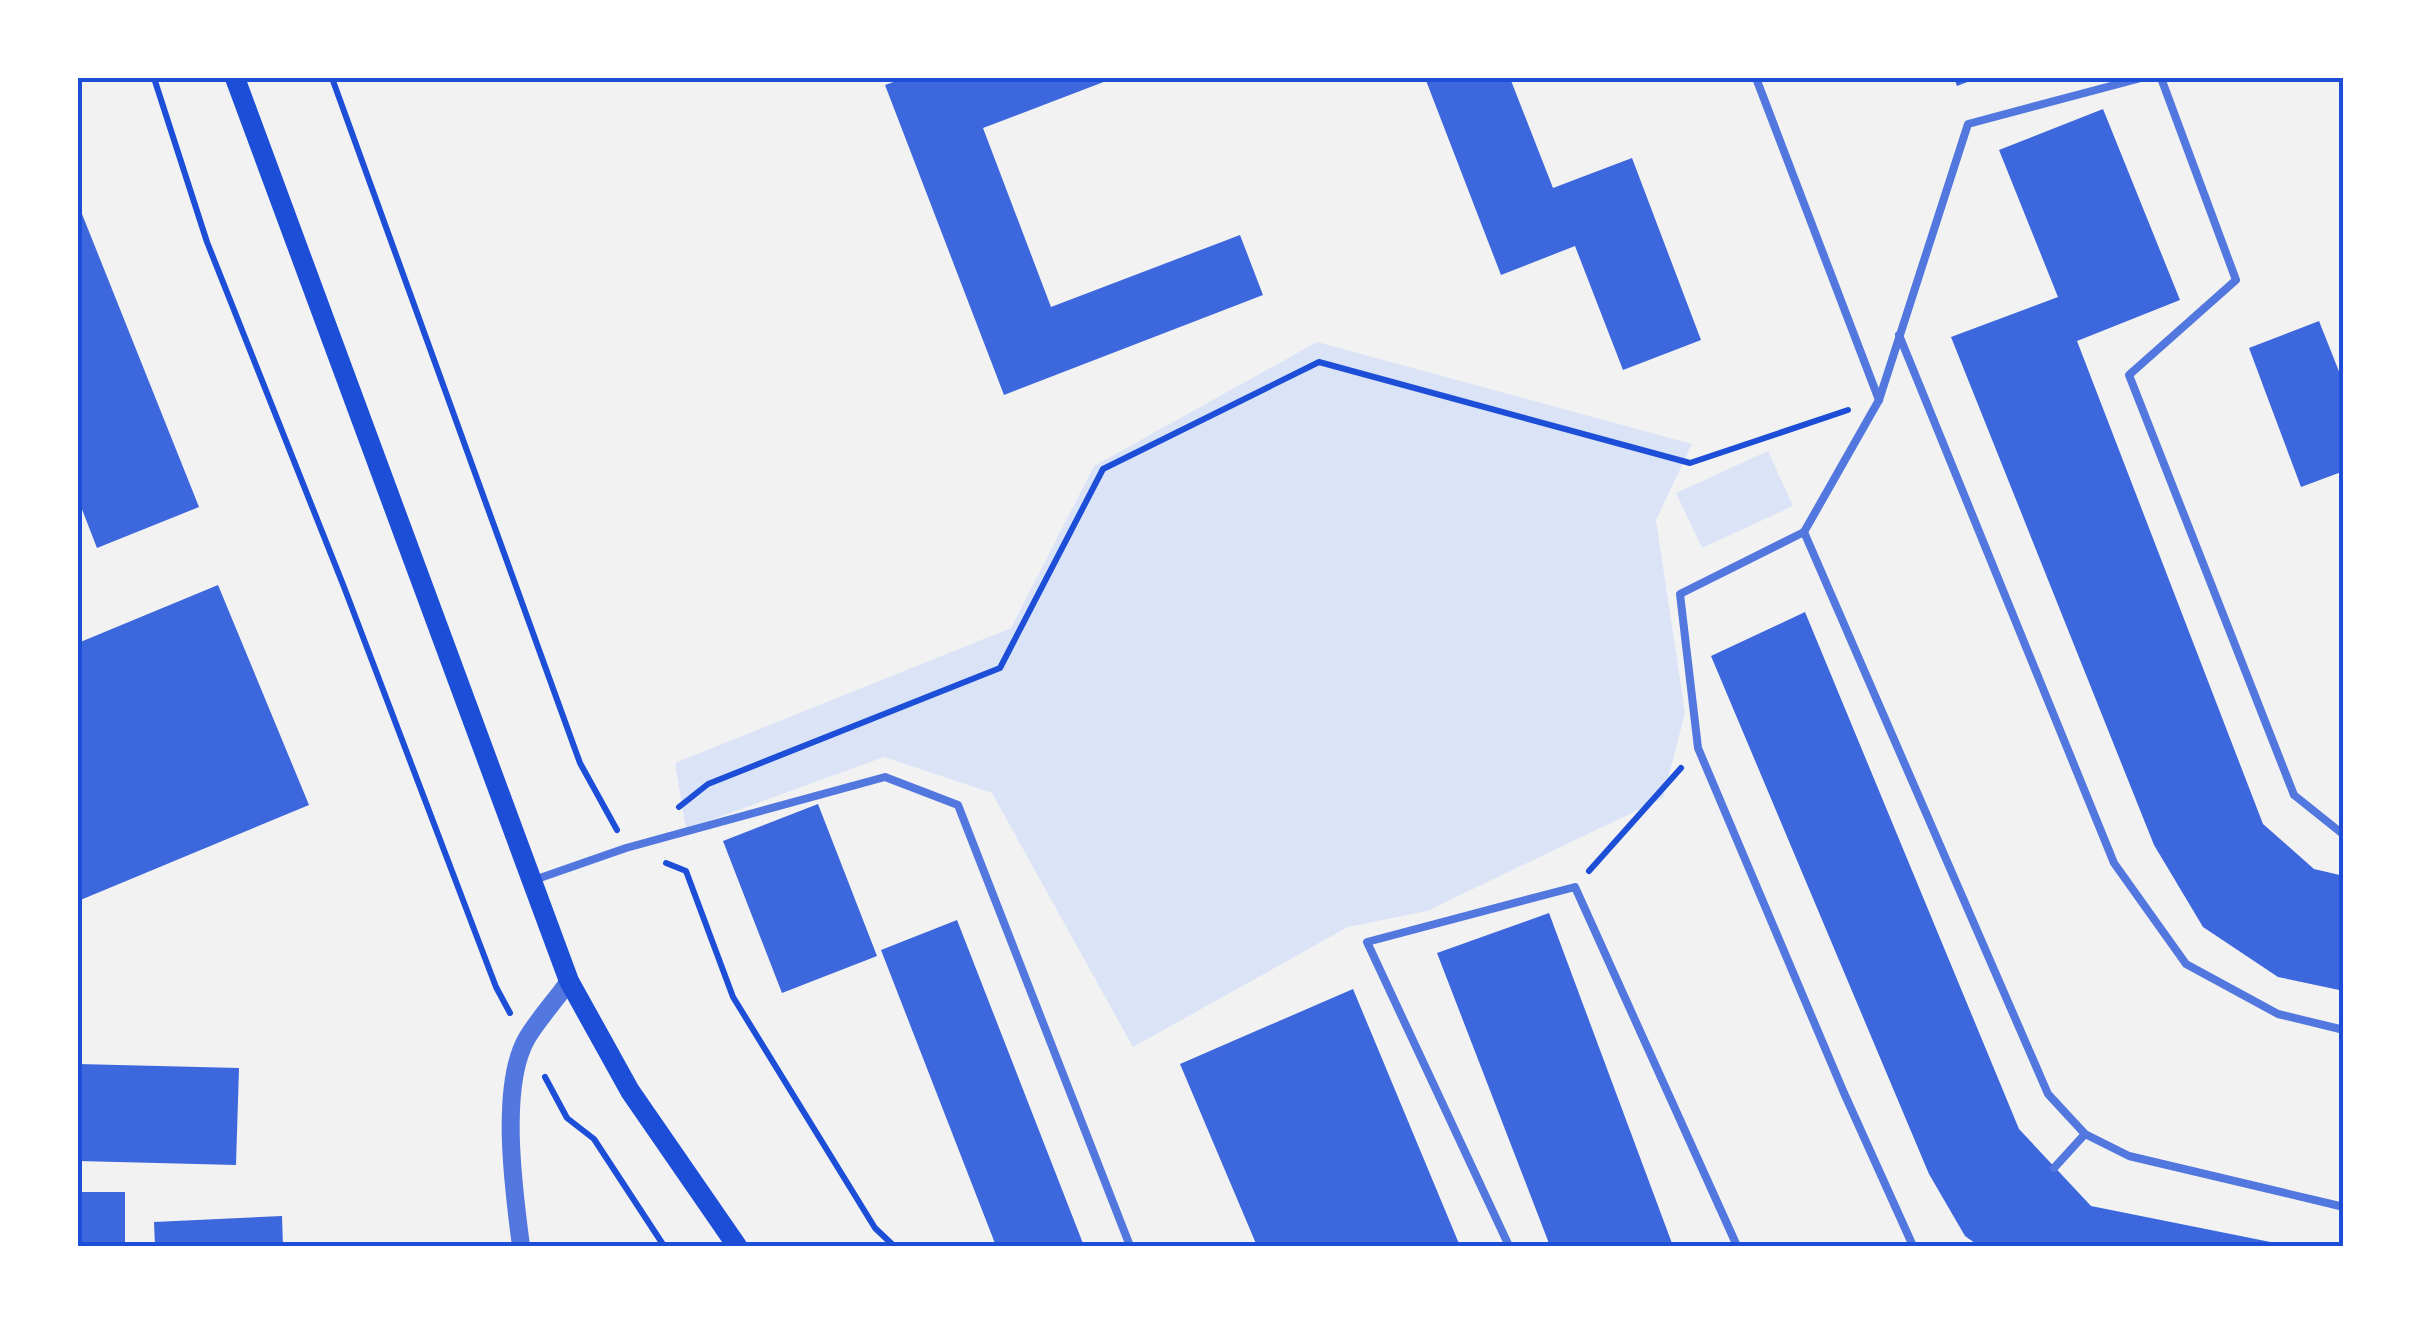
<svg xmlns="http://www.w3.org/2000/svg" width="2421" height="1324" viewBox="0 0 2421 1324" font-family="Arial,sans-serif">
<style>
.green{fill:#dbe4f7}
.building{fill:#3d67dc}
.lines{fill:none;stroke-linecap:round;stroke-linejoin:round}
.path{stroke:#1d4ed8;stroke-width:6}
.service{stroke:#5277de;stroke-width:8}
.tertiary{stroke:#5277de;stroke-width:18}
.secondary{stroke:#1d4ed8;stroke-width:20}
.neatline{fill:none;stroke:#1d4ed8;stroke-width:4}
</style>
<rect width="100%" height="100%" fill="#f2f2f2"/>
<!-- green -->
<g class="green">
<path d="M1317 342 1692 444 1656 520 1685 713 1663 798 1427 911 1348 927 1133 1047 992 793 884 757 686 829 675 763 1011 628 1094 466Z"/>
<path d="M1768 451 1793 506 1702 548 1676 493Z"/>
</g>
<!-- building -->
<g class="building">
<path d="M905 78H1114L983 128 1051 307 1240 235 1263 295 1004 395 885 85Z"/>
<path d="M1425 78H1510L1553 188 1632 158 1701 340 1623 370 1575 246 1501 275Z"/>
<path d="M1954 78H1978L1957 86Z"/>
<path d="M2103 109 2180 300 2077 341 2263 824 2314 869 2344 876V991L2278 977 2203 927 2154 845 1951 337 2058 297 1999 150Z"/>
<path d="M78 204 199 507 97 548 78 499Z"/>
<path d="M2319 321 2344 384V471L2301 487 2249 348Z"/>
<path d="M218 585 309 805 78 901V643Z"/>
<path d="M1805 612 2019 1129 2091 1206 2290 1246H1979L1965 1236 1929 1174 1711 656Z"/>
<path d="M818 804 877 956 782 993 723 841Z"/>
<path d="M1549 913 1673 1246H1550L1437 953Z"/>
<path d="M957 920 1084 1246H996L881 950Z"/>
<path d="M1353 989 1460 1246H1257L1180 1064Z"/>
<path d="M78 1064 239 1068 236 1165 78 1161Z"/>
<rect x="78" y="1192" width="47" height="54"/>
<path d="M282 1216 283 1246H155L154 1222Z"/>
</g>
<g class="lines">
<!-- path -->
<g class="path">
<path d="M154 78 207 242 344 587 496 987 510 1013"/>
<path d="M332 78 580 763 617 830"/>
<path d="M679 807 708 784 1000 668 1103 469 1319 362 1690 463 1848 410"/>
<path d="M666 863 686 871 733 997 875 1228 894 1246"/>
<path d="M1589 871 1681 768"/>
<path d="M545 1077 567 1118 594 1139 664 1246"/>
</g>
<!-- service -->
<g class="service">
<path d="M1756 78 1879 400"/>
<path d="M2161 78 2236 280 2129 375 2294 795 2344 835"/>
<path d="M1899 335 2114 863 2186 964 2278 1014 2344 1030"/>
<path d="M1804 532 2048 1094 2085 1134 2129 1156 2344 1207"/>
<path d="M534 880 626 848 885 777 958 805 1130 1246"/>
<path d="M2054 1168 2085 1134"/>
<path d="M1509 1246 1367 942 1575 887 1737 1246"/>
<path d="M1913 1246 1844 1093 1698 748 1680 594 1804 532 1879 400 1968 124 2141 78"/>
</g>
<!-- tertiary -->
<path class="tertiary" d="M521 1246C514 1192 499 1086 527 1038 539 1018 556 1000 569 981"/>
<!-- secondary -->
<path class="secondary" d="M235 78 569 981 630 1091 737 1246"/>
</g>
<!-- border -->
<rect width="2421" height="1324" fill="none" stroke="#ffffff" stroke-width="160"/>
<rect x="80" y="80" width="2261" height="1164" class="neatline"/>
</svg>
